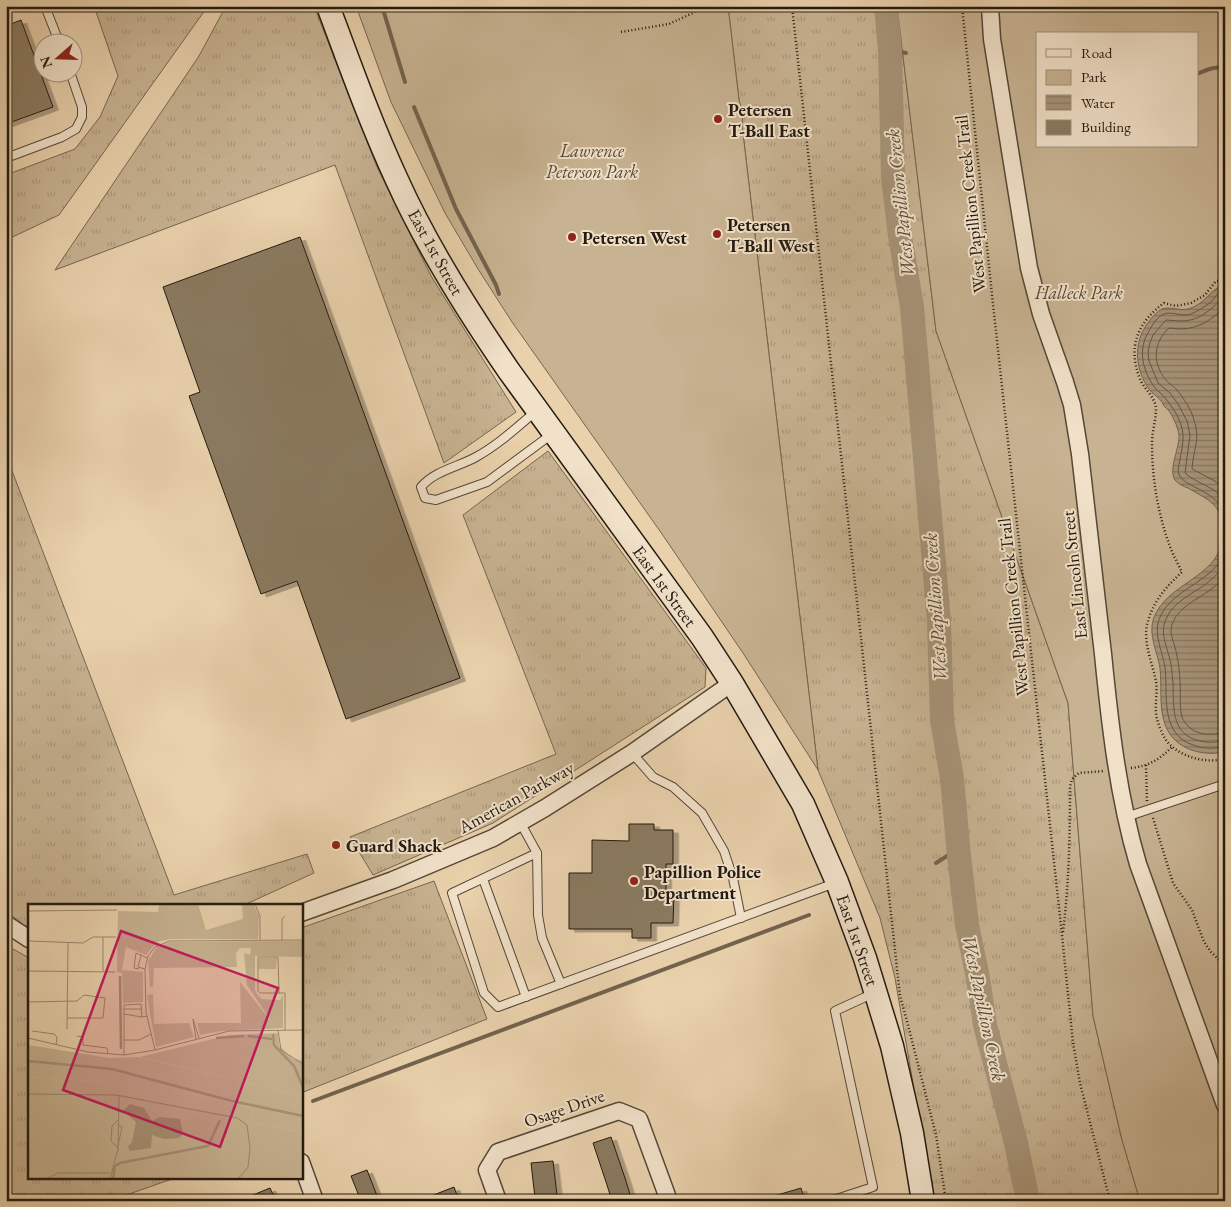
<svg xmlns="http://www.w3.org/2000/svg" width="1231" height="1207" viewBox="0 0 1231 1207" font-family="'EB Garamond',serif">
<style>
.grass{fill:url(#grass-tufts);stroke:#756650}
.green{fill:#c7b291;stroke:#756650;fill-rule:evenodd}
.water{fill:url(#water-rules);stroke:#72634e}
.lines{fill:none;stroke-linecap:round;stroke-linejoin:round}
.shore{stroke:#645744;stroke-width:1}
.stream{stroke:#72634e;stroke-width:4}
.river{stroke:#a69377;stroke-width:24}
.building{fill:#8a7a61;stroke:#231b10;filter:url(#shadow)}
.service-casing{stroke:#544837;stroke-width:10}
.minor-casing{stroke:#544837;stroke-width:19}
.secondary-casing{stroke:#231b10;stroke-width:25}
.path{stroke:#231b10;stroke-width:2.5;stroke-dasharray:1 2.5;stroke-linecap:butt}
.service{stroke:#f1e1c9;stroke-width:8}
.minor{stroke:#f1e1c9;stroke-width:16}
.secondary{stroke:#f1e1c9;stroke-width:22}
.poi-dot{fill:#8f2418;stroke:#f1e1c9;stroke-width:2}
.labels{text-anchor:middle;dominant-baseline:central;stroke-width:4;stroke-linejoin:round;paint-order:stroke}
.poi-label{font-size:18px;font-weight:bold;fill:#231b10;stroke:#f1e1c9;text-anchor:start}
.park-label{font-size:18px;font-style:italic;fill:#544837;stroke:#f1e1c9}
.street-label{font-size:18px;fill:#231b10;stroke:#f1e1c9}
.water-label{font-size:19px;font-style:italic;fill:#574b39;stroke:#f1e1c9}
.inset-river{fill:none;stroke:#a69377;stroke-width:2.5}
.inset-road{fill:none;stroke:#9a886e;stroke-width:1}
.view{fill:#c2185b;fill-opacity:0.15;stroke:#c2185b;stroke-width:2.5}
.inset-edge{fill:none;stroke:#231b10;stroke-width:2.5}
</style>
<defs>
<pattern id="grass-tufts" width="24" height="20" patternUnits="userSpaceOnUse" patternTransform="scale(1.25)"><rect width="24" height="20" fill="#c7b291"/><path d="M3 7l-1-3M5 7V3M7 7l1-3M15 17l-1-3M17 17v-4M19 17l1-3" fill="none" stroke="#ab987c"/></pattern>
<pattern id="water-rules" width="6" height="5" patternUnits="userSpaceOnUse" patternTransform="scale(1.25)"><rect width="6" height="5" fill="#a69377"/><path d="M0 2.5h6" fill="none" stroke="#877760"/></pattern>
<filter id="shadow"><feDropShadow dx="5.5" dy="3" stdDeviation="0" flood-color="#0004"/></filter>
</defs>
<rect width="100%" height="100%" fill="#e9d1ac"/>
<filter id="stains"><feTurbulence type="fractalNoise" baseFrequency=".004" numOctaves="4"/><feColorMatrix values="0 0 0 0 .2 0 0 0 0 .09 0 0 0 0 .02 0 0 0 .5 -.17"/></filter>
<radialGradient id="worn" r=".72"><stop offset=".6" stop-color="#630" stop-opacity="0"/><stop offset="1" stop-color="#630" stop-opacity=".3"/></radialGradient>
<!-- grass -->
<g class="grass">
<path d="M94 6H208L59 215 6 240V175L75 149 100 117 118 76Z"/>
<path d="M226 6H314L377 167 431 276 516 412 444 463 335 165 55 270 199 56Z"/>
<path d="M728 6H897L936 331 1068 703 1093 1016 1122 1140 1140 1201H933L895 978 880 918 818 770Z"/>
<path d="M548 451 706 668 705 687 493 823 373 875 350 837 556 754 463 515Z"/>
<path d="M6 455 174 895 307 854 314 873 242 906H29V927L24 925 6 911Z"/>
<path d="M434 881 487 1019 301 1093V928Z"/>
<path d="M6 945 29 958V1178H175L109 1201H6Z"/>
</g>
<!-- green -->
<g class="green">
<path d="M356 6H728L739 100 743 113 742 125 818 770 743 653 662 534 512 322 478 269 445 213 391 102Z"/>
<path d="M897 6H1225V1201H1140L1122 1140 1093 1016 1068 703 936 331ZM1037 34H1197V146H1037Z"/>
</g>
<!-- water -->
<path class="water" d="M1225 284V752C1200 757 1171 748 1164 721 1159 704 1162 685 1160 668 1157 649 1146 632 1156 613 1173 580 1223 576 1223 532 1223 504 1208 500 1188 488 1183 486 1178 484 1175 480 1168 469 1180 447 1179 435 1179 432 1177 428 1176 424 1174 420 1172 415 1169 411 1169 411 1164 406 1164 406 1163 405 1163 403 1162 402 1159 397 1152 394 1149 389 1138 374 1134 353 1141 335 1145 326 1153 314 1162 309 1169 306 1180 311 1188 309 1205 305 1211 288 1225 284Z"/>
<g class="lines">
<!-- shore -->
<g class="shore">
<path d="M1225 289C1218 291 1216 297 1211 302 1206 306 1198 311 1191 314 1182 317 1171 311 1164 314 1158 316 1152 325 1149 331 1138 348 1142 369 1153 385 1156 391 1163 394 1166 399 1171 406 1177 413 1180 422 1187 438 1180 454 1178 471 1180 488 1216 488 1225 514"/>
<path d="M1225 296C1212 308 1201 321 1181 321 1176 321 1171 320 1166 320L1153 335 1150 343 1148 352 1149 361 1158 383 1170 393 1178 404 1187 421 1190 435 1185 473C1197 484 1214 486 1225 500"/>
<path d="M1225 306C1214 319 1198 329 1181 329 1177 329 1173 328 1169 328 1153 343 1152 363 1166 380 1169 384 1174 386 1177 390 1184 399 1191 409 1194 420 1201 441 1193 449 1192 469L1215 481 1225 489"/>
<path d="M1225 552C1215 581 1174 588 1161 615 1152 633 1162 649 1165 667 1168 692 1160 729 1188 743 1194 745 1199 748 1206 748 1212 749 1219 747 1225 747"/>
<path d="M1225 565C1219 572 1213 579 1206 584 1192 594 1173 602 1166 619 1159 634 1168 648 1171 664 1172 670 1172 676 1173 683 1174 709 1170 738 1206 742 1212 743 1218 741 1225 741"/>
<path d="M1225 577C1220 581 1216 586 1210 590 1198 599 1179 607 1173 622 1168 633 1174 641 1176 651 1178 661 1180 672 1180 682 1181 693 1179 706 1182 717 1183 720 1186 724 1188 726 1199 737 1212 734 1225 733"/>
</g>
<!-- stream -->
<g class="stream">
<path d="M382 6 405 82"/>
<path d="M890 50 906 53"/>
<path d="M1197 74C1206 70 1215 66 1225 68"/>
<path d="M414 107 456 209 496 285 499 294"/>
<path d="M936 863 958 849"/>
<path d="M313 1101 809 915"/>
</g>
<!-- river -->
<path class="river" d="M886 6 890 50 893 177 900 236 912 307 939 622 942 721 952 778 959 856 967 925 978 978 985 1025 1016 1143 1028 1201"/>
</g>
<!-- building -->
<g class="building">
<path d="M21 20 53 107 6 124V26Z"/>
<path d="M300 237 460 678 346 719 297 581 261 594 189 396 200 392 163 287Z"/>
<path d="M629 824H654V830H673V864H666V893H674L673 923H651V938H632V929H569V873H592V840L629 841Z"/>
<path d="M611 1137 625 1178 632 1201H612L607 1185 593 1143Z"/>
<path d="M553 1161 557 1195 535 1198 531 1163Z"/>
<path d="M367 1170 379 1201H361L351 1176Z"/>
<path d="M454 1187 459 1201H421V1200Z"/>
<path d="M270 1188 276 1201H241V1200Z"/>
<path d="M801 1188 805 1201H767V1198Z"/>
</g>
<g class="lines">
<defs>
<g id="service">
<path d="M45 6 59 42"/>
<path d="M6 158 62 137 76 129 82 117V107L70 72"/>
<path d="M535 412C516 428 498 445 476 457 458 467 434 471 421 487L425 498 436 500 487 482 552 434"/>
<path d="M632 753 653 777 673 787 702 813 724 851 733 878 741 918"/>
<path d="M1126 817 1225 784"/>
<path d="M520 822 537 853 452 893 484 993 498 1007 835 883"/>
<path d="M537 853 538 915 542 938 561 984"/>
<path d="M483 879 526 997"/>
<path d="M830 1201 873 1187 835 1011 874 993"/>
</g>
<g id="minor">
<path d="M990 6 992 39 1029 268 1041 314 1065 382 1072 405 1080 454C1088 521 1095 588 1103 654 1110 725 1118 796 1138 864L1225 1105"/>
<path d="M301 913 393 880 493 838 545 808 632 753 732 683"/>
<path d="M6 924 29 939"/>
<path d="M301 1162 315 1201"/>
<path d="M498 1201 487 1170 498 1152 619 1111 639 1119 669 1201"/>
</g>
<path id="secondary" d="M328 6C350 65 371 124 397 180 427 247 467 310 509 371L702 637 732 683 803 804 837 882 865 958 892 1046 912 1133 923 1201"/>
</defs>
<!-- service casing -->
<use href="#service" class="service-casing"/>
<!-- minor casing -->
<use href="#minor" class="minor-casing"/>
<!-- secondary casing -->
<use href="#secondary" class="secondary-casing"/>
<!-- path -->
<g class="path">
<path d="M792 6 900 996 908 1025 936 1135 946 1201"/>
<path d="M962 6 992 295 1062 935 1073 1043 1080 1083 1110 1201"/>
<path d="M621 32 669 24 693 13 704 6"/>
<path d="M1225 280 1216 281 1205 295 1191 303 1176 306 1164 303C1138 322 1127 347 1140 379 1144 389 1156 398 1156 409 1156 420 1152 432 1152 443 1152 476 1157 509 1168 541 1171 551 1177 562 1182 572 1167 586 1154 600 1148 621 1142 640 1152 662 1156 681 1158 693 1154 707 1157 719 1159 726 1162 734 1166 740 1177 756 1207 765 1225 758"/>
<path d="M1146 765 1147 801"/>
<path d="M1131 768C1150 766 1160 759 1173 746"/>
<path d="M1153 818 1173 883 1192 910 1204 942 1211 952 1220 961 1225 969"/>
<path d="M1063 932C1069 883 1070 836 1070 787L1072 779 1079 773 1104 771"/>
</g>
<!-- service -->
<use href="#service" class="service"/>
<!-- minor -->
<use href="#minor" class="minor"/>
<!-- secondary -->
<use href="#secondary" class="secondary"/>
</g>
<!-- markers -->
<g class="poi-dot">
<circle cx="718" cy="119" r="5"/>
<circle cx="717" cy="234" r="5"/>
<circle cx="572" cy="237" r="5"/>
<circle cx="336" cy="845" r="5"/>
<circle cx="634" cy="881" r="5"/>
</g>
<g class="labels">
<!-- poi labels -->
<g class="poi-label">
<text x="728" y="109">Petersen<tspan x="728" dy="21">T-Ball East</tspan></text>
<text x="727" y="224">Petersen<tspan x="727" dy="21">T-Ball West</tspan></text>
<text x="582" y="237">Petersen West</text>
<text x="346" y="845">Guard Shack</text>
<text x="644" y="871">Papillion Police<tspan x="644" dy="21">Department</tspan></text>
</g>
<!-- park labels -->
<g class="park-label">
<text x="592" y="150">Lawrence<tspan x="592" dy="21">Peterson Park</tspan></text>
<text x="1079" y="292">Halleck Park</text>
</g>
<!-- street labels -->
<g class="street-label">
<text transform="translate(970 204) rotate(-96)">West Papillion Creek Trail</text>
<text transform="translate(436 252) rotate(61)">East 1st Street</text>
<text transform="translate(1074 575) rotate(-96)">East Lincoln Street</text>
<text transform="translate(665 586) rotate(54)">East 1st Street</text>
<text transform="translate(1013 607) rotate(-96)">West Papillion Creek Trail</text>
<text transform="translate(516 797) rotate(-29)">American Parkway</text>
<text transform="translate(858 940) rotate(71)">East 1st Street</text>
<text transform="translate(564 1108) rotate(-19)">Osage Drive</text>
</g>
<!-- water labels -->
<g class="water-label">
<text transform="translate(900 203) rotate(-96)">West Papillion Creek</text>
<text transform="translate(935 607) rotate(-94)">West Papillion Creek</text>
<text transform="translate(984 1008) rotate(78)">West Papillion Creek</text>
</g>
</g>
<!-- overview -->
<g transform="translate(28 904)">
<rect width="275" height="275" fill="#e9d1ac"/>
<path d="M131 0H170L178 26 215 15 214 0H225L231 12 230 35H142L129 38 118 51 98 43 94 66 115 68V98L95 99 94 69 89 68 90 7 130 8ZM275 37V53L227 52V86L230 91 234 95 252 96 255 91V124L194 127 172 131 169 119H213L212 78 245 120 219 81 216 49 222 51 223 44H212L208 49 209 63 126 64 125 83H122L120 57 129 43 141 38ZM231 54H249L248 65H230ZM125 90 126 120 161 119 166 133 128 143 119 91ZM0 141 81 154 111 153 275 192V229L225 218 224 204 163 189H108L67 177 0 173Z" fill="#c7b291"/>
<path d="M250 129 251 141 264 154 275 157V192L112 153 201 131ZM0 173 67 177 108 189H163L224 204 225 218 275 229V273L0 275Z" fill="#c7b291"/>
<path d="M102 200 116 204 124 217 132 213 152 215 155 230 151 234 136 235 124 231 123 244 102 247 100 242 104 238 108 218 95 207Z" fill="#a69377"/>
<path class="inset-river" d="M92 72 93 145M245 130 246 141 266 162 275 183M220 132 244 135M188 134 216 132M0 157 84 165 204 197 275 212M85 275 87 262 92 259 180 242 192 216"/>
<path class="inset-road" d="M227 0 232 12V36M0 7 89 6M75 33V68M254 36V15L257 12M0 37 55 39 65 33H88M111 65 106 64 108 49 113 51M117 65 110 63 113 51 119 54M0 67 87 68M251 89 250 53H230V87L232 89H257V126M0 98 49 97 56 91 77 94 75 114H39M96 105H113M96 110 114 113M39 125 40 38M250 126 253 146 275 160M4 127 26 130 29 133 28 141M49 132 55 133V141L79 144 80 150M0 134 60 148 96 151 127 146 201 127 275 126M168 135 165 115 171 134M96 136H111L123 130M127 146 118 108 117 65 120 52 127 43 141 37 275 36M96 151V101L113 100 114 113 119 112M0 190 88 191 209 214 219 221 222 244 220 263 210 275M90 242 94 223 90 220M90 244 83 237 84 222 90 216M18 275 30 269H82M82 275 90 245 91 191"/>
<path class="view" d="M93 27 250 84 192 243 35 186Z"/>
<rect width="275" height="275" class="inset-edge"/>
</g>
<!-- margin -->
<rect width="1231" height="1207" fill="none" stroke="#e9d1ac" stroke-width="25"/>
<rect x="8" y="8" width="1216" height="1192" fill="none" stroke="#231b10" stroke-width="2.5"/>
<rect x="12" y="12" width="1206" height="1182" fill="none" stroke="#231b10"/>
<!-- legend -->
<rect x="1036" y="32" width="162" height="115" fill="#f1e1c9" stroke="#9f927f"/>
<rect x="1046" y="49" width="25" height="8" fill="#f1e1c9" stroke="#9f927f"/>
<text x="1081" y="58" font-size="15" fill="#231b10">Road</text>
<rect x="1046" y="70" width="25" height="15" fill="#c7b291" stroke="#9f927f"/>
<text x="1081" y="82" font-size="15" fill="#231b10">Park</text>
<rect x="1046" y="95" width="25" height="15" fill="url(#water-rules)" stroke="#9f927f"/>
<text x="1081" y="108" font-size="15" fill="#231b10">Water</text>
<rect x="1046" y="120" width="25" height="15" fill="#8a7a61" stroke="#9f927f"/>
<text x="1081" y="132" font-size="15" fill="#231b10">Building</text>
<!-- north arrow -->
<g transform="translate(58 58) rotate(250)"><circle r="24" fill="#f1e1c9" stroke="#9f927f"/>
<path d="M0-4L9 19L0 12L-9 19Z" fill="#8f2418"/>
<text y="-8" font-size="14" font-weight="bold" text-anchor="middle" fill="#231b10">N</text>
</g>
<rect width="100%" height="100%" filter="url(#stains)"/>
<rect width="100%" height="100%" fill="url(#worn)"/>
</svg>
